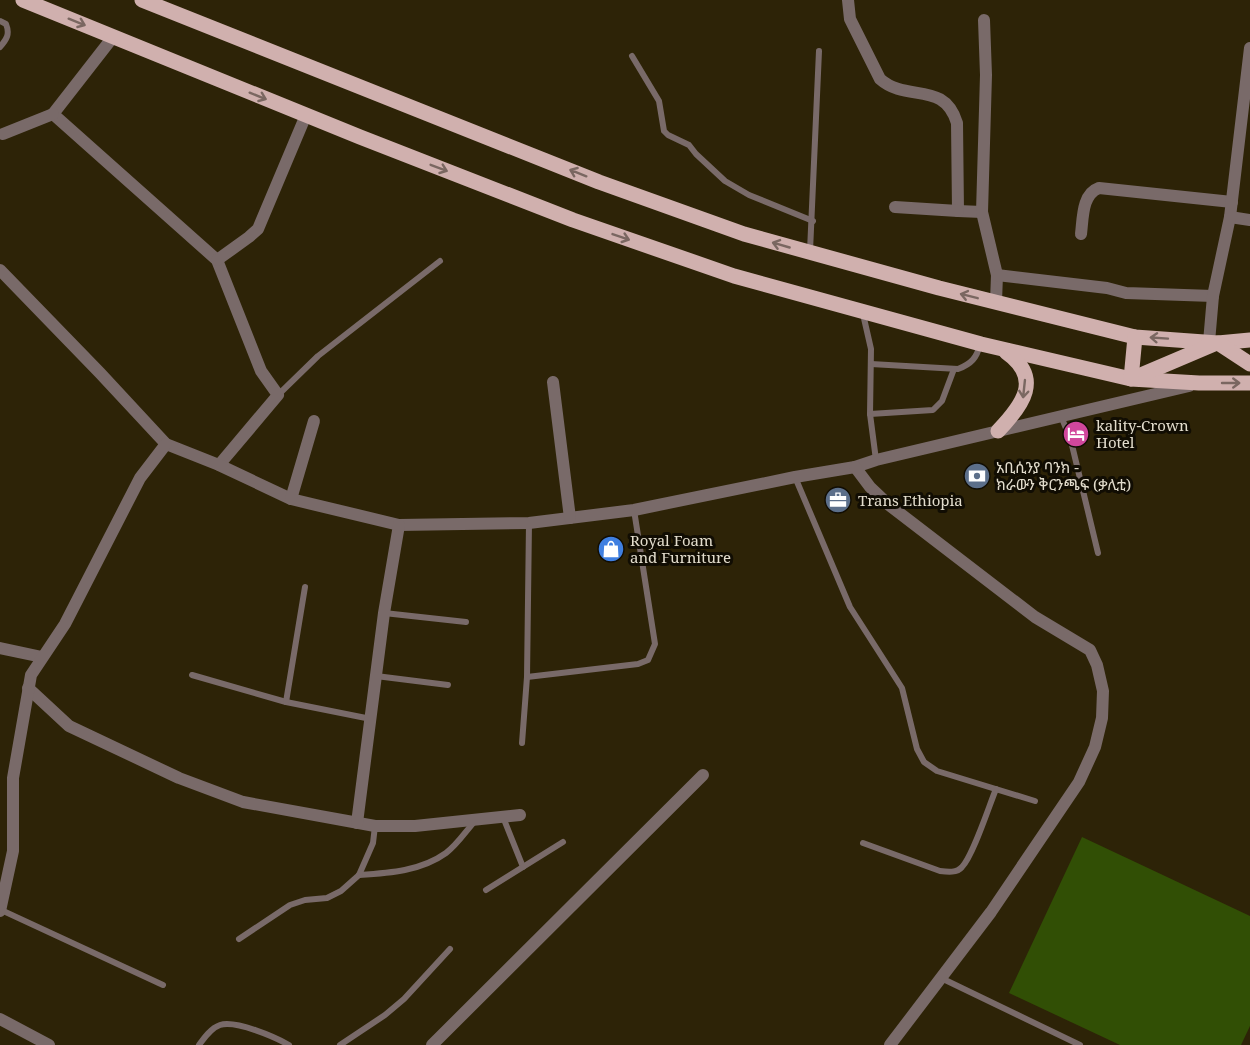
<svg xmlns="http://www.w3.org/2000/svg" width="1250" height="1045" viewBox="0 0 1250 1045" font-family="'Noto Serif','Noto Sans Ethiopic',serif">
<style>
.green{fill:#314f05}
.lines{fill:none;stroke-linecap:round;stroke-linejoin:round}
.service{stroke:#796a69;stroke-width:6}
.minor{stroke:#796a69;stroke-width:12}
.primary{stroke:#d0b0ae;stroke-width:15}
.oneway{stroke:#7a6761}
.labels{text-anchor:middle;dominant-baseline:central;stroke-width:6;stroke-linejoin:round;paint-order:stroke}
.poi-label{font-size:15px;fill:#e3ddcd;stroke:#110d03;text-anchor:start}
</style>
<rect width="100%" height="100%" fill="#2d2307"/>
<!-- green -->
<path class="green" d="M1082 837 1250 916V1026L1241 1045H1120L1009 993Z"/>
<g class="lines">
<!-- service -->
<g class="service">
<path d="M0 21 6 24C10 34 7 39 0 47"/>
<path d="M632 56 659 101 664 131 668 135 689 145 696 154 725 181 749 195 813 221"/>
<path d="M810 251 819 51"/>
<path d="M863 314 871 349 870 414 876 460"/>
<path d="M871 364 958 369C971 364 977 358 980 344"/>
<path d="M278 395 318 356 440 261"/>
<path d="M870 414 933 410 942 401 954 369"/>
<path d="M1061 416 1071 441 1098 553"/>
<path d="M795 477 850 607 902 688 917 749 924 762 937 771 1035 801"/>
<path d="M384 613 466 622"/>
<path d="M192 675 286 702 371 719"/>
<path d="M376 676 448 685"/>
<path d="M527 677 638 664 648 660 655 644 634 510"/>
<path d="M286 702 305 587"/>
<path d="M522 743 527 677 529 523"/>
<path d="M503 817 523 867"/>
<path d="M863 843 940 871C948 872 957 873 962 867 973 856 989 806 996 789"/>
<path d="M359 875C390 873 421 871 446 853 457 845 466 831 475 821"/>
<path d="M486 890 563 842"/>
<path d="M1 910 163 985"/>
<path d="M239 939 290 905 305 900 327 898 341 891 359 875 373 843 375 826"/>
<path d="M941 978 1080 1045"/>
<path d="M199 1045C204 1038 211 1028 220 1025 236 1020 275 1037 289 1045"/>
<path d="M340 1045 385 1015 404 999 450 949"/>
</g>
<!-- minor -->
<g class="minor">
<path d="M848 0 850 19 880 79C907 103 944 80 957 123L958 211 982 212"/>
<path d="M984 20 986 75 982 212 997 275 996 302"/>
<path d="M113 37 53 114 217 260 261 371 278 395 219 465"/>
<path d="M3 134 53 114"/>
<path d="M895 207 958 211"/>
<path d="M1230 217 1250 220"/>
<path d="M1081 234C1083 218 1082 194 1099 188L1232 202"/>
<path d="M217 260 249 237 258 229 306 115"/>
<path d="M0 270 100 373 166 444 219 465 291 499 399 525 529 523 634 510 795 477 855 467 876 460 1189 386"/>
<path d="M997 275 1107 288 1126 293 1213 296"/>
<path d="M1209 342 1213 296 1230 217 1250 48"/>
<path d="M553 382 570 518"/>
<path d="M855 467 870 487 889 505 1035 617 1090 650 1097 665 1103 691 1102 718 1095 747 1079 782 991 912 890 1045"/>
<path d="M291 499 314 421"/>
<path d="M0 648 42 657"/>
<path d="M28 688 69 726 179 778 243 802 375 826H415L520 815"/>
<path d="M357 823 384 613 399 525"/>
<path d="M0 911 13 851V778L31 675 65 624 140 478 166 444"/>
<path d="M0 1019 49 1045"/>
<path d="M432 1045 703 775"/>
</g>
<!-- primary -->
<g class="primary">
<path d="M23 0 360 137 573 220 734 276 981 344 1131 379 1199 383H1250"/>
<path d="M142 0 599 182 744 234 939 288 1135 337 1218 343 1250 340"/>
<path d="M1218 343 1250 364"/>
<path d="M1134 378 1214 344"/>
<path d="M1131 379 1135 337"/>
<path d="M998 431C1023 405 1043 378 1006 352"/>
</g>
</g>
<!-- one-way arrows -->
<defs><path id="oneway-shaft" d="M-6 0H5M1.5-3L5.5 0L1.5 3" fill="none" stroke-width="1.6" stroke-linecap="round" stroke-linejoin="round" transform="scale(1.5)"/></defs>
<g class="oneway">
<use href="#oneway-shaft" transform="translate(77 22) rotate(22)"/>
<use href="#oneway-shaft" transform="translate(258 96) rotate(22)"/>
<use href="#oneway-shaft" transform="translate(439 168) rotate(21)"/>
<use href="#oneway-shaft" transform="translate(578 173) rotate(-158)"/>
<use href="#oneway-shaft" transform="translate(621 237) rotate(19)"/>
<use href="#oneway-shaft" transform="translate(781 245) rotate(-164)"/>
<use href="#oneway-shaft" transform="translate(969 296) rotate(-166)"/>
<use href="#oneway-shaft" transform="translate(1159 338) rotate(-176)"/>
<use href="#oneway-shaft" transform="translate(1231 383)"/>
<use href="#oneway-shaft" transform="translate(1024 389) rotate(96)"/>
</g>
<!-- icons -->
<defs>
<symbol id="hotel-disc" viewBox="-11 -11 22 22"><circle r="9.5" fill="#d1479c" stroke="#110d03"/><path d="M-6-4.5h1.5V1H6V5H4.5V3h-9V5H-6ZM-4 0a1.8 1.8 0 1 1 3.6 0ZM.5 0V-2.5h3Q6-2.5 6 0Z" fill="#fff"/></symbol>
<symbol id="bank-disc" viewBox="-11 -11 22 22"><circle r="9.5" fill="#5c6f8a" stroke="#110d03"/><path d="M-6-4H6V4H-6ZM0-2.3a2.3 2.3 0 1 0 0 4.6a2.3 2.3 0 1 0 0-4.6Z" fill="#fff"/></symbol>
<symbol id="office-disc" viewBox="-11 -11 22 22"><circle r="9.5" fill="#5c6f8a" stroke="#110d03"/><path d="M-6-3h4V-5.5h4V-3h4V5H-6ZM-1-4.5V-3h2v-1.5ZM-6 0V1H6V0Z" fill="#fff"/></symbol>
<symbol id="shop-disc" viewBox="-11 -11 22 22"><circle r="9.5" fill="#3f7fe0" stroke="#110d03"/><path d="M-5-2.5h2.3a2.7 3.5 0 0 1 5.4 0H5L5.5 6h-11ZM-1.5-2.5h3a1.5 2.3 0 0 0-3 0Z" fill="#fff"/></symbol>
</defs>
<g fill-rule="evenodd">
<use href="#hotel-disc" x="1061" y="419" width="30" height="30"/>
<use href="#bank-disc" x="962" y="461" width="30" height="30"/>
<use href="#office-disc" x="823" y="485" width="30" height="30"/>
<use href="#shop-disc" x="596" y="534" width="30" height="30"/>
</g>
<g class="labels">
<!-- poi labels -->
<g class="poi-label">
<text x="1096" y="425">kality-Crown<tspan x="1096" dy="17">Hotel</tspan></text>
<text x="996" y="467">አቢሲንያ ባንክ -<tspan x="996" dy="17">ክራውን ቅርንጫፍ (ቃሊቲ)</tspan></text>
<text x="858" y="500">Trans Ethiopia</text>
<text x="630" y="540">Royal Foam<tspan x="630" dy="17">and Furniture</tspan></text>
</g>
</g>
</svg>
